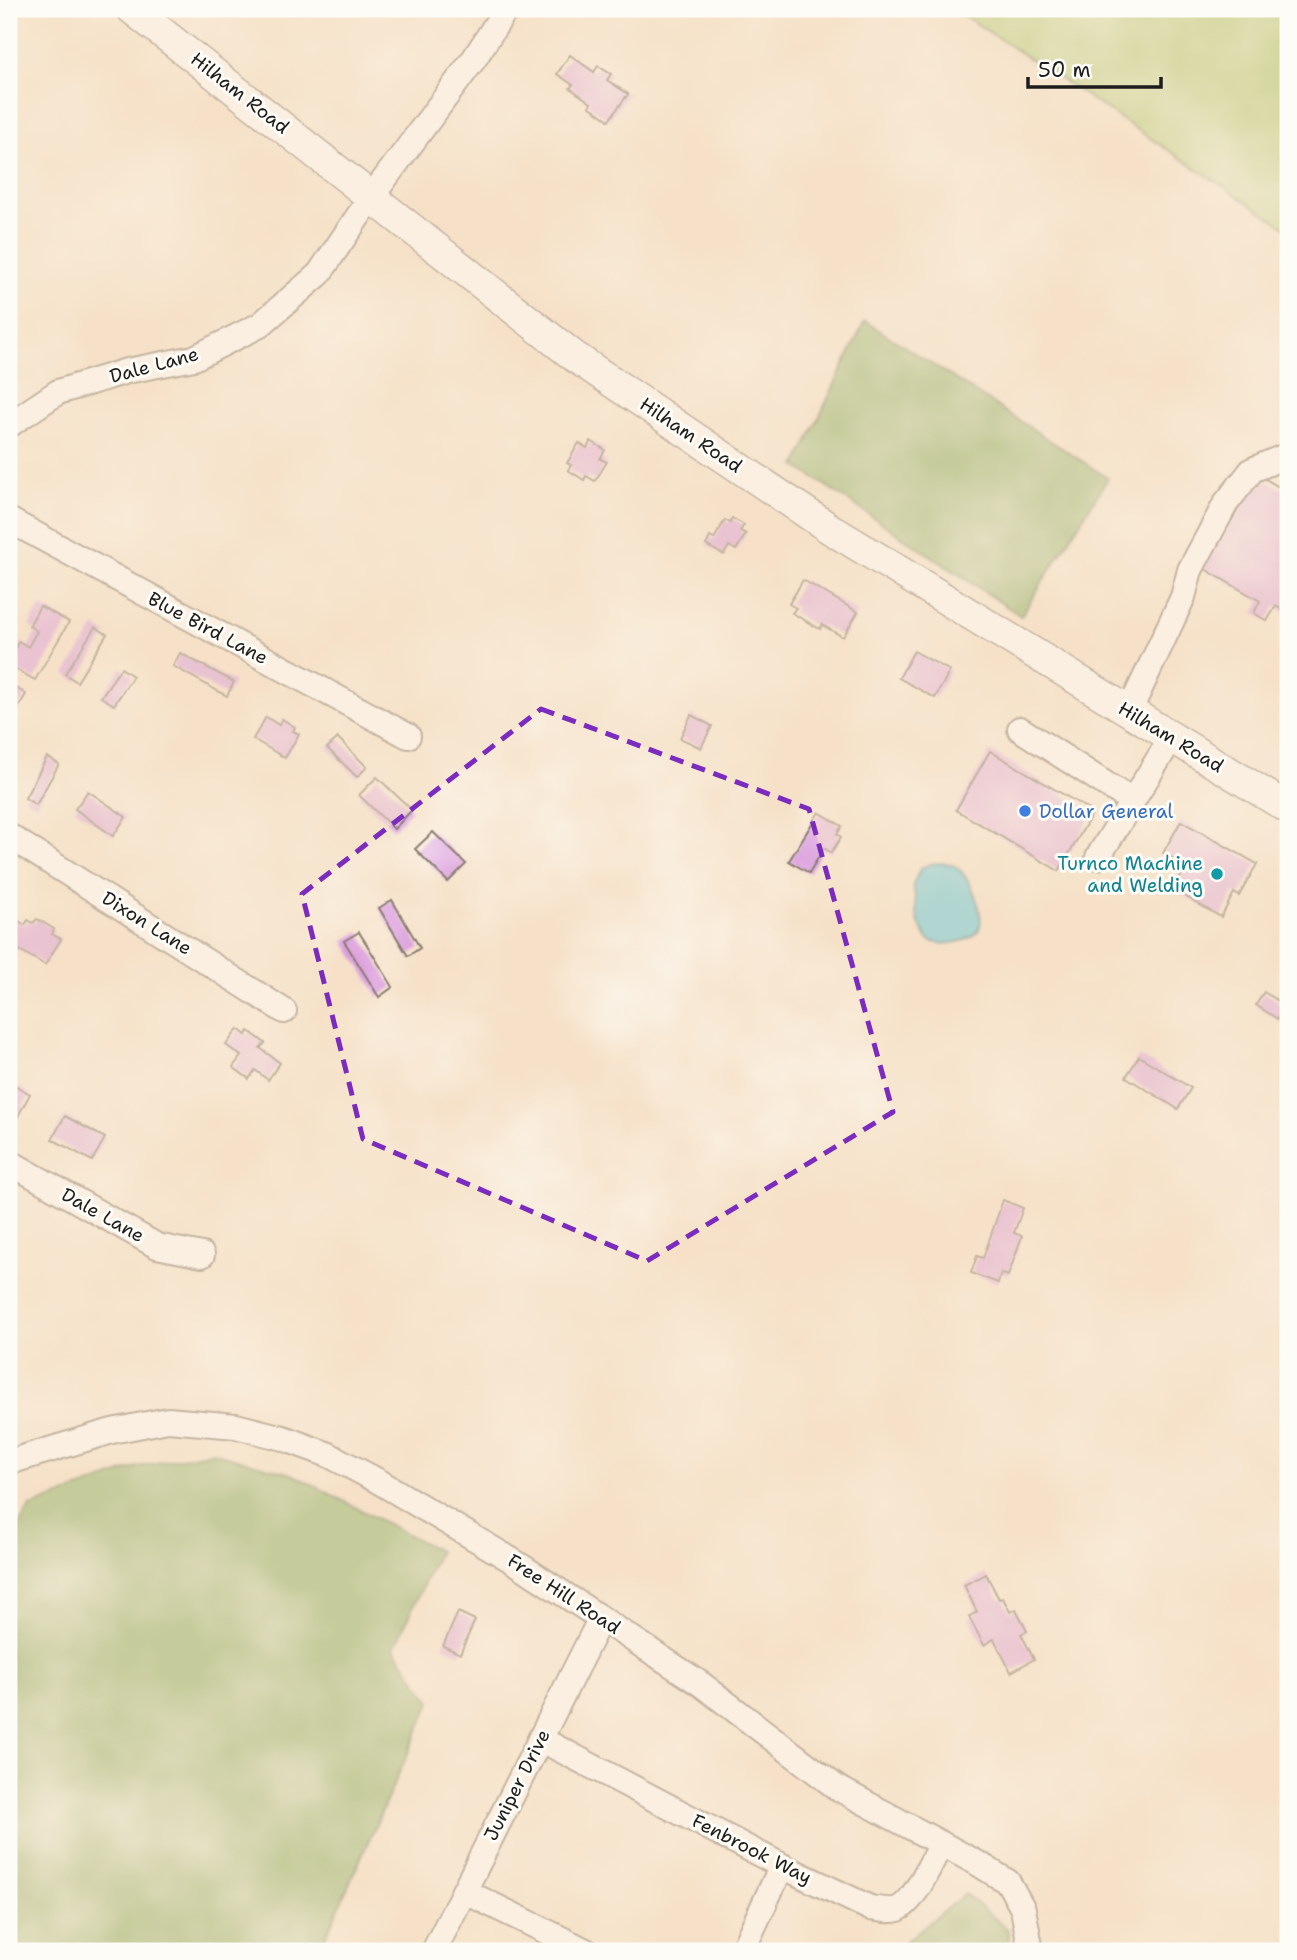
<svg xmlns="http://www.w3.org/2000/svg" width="1297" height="1960" viewBox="0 0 1297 1960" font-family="'Shantell Sans',sans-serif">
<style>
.green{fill:#b0cd74;stroke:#667448;stroke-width:2}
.forest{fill:#8cb066;stroke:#546641;stroke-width:2}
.water{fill:#5dc6d9;stroke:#3c717a;stroke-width:2}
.building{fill:#dc9edd}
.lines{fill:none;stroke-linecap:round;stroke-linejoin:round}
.minor-casing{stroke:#897e72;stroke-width:28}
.major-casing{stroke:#897e72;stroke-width:33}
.minor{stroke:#fff;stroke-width:24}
.major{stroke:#fff;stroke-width:30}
.marked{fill:none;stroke:#7b2cbf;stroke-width:5;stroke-dasharray:14 9;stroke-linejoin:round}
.shop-dot{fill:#3f7fe0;stroke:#fdfcf7;stroke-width:2.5}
.culture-dot{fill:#0f9aa8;stroke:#fdfcf7;stroke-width:2.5}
.labels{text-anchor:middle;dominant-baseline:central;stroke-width:6;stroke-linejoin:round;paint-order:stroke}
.street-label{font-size:19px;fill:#1c1c1c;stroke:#fdfcf7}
.shop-label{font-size:19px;fill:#366cbe;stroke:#fdfcf7;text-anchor:start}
.culture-label{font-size:19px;fill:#0d838f;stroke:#fdfcf7;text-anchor:end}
</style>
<rect width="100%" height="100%" fill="#fdfcf7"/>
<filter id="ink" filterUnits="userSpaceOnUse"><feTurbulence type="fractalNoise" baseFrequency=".0143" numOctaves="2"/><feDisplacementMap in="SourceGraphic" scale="14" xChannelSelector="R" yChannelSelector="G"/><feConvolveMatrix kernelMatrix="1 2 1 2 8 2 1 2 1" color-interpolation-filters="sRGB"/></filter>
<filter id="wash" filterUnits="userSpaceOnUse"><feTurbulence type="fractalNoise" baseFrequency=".00686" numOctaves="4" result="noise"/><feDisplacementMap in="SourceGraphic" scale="28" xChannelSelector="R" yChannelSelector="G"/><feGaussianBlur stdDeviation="1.57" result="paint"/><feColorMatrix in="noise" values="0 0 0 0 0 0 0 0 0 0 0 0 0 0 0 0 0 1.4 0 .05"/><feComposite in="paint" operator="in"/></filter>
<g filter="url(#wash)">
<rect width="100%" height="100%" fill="#f6e1c8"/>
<!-- green -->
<path class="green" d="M954 9H1288V230L1282 225Z"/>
<!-- forest -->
<g class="forest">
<path d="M865 321 1108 478 1021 616 796 466Z"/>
<path d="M212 1452 292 1474 439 1551 394 1648 431 1702 319 1951H9V1543L30 1507 137 1467Z"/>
<path d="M965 1894 1008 1929 1010 1951H893Z"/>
</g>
<!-- water -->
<path class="water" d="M929 864C935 864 944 862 950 864 968 869 986 913 979 929 973 942 946 946 934 942 929 941 925 936 923 932 914 918 917 900 913 885L920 869Z"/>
<g id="blocks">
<!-- building -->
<g class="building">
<path d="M570 55 594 72 598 66 611 74 607 80 628 94 609 120 589 106 591 103 570 88 573 85 557 74Z"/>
<path d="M591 441 605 450 600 459 607 462 595 481 586 476 584 480 568 470 571 465 567 463 579 443 587 448Z"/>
<path d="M1258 475 1288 492V614L1276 606 1267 621 1254 613 1260 601 1203 568Z"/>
<path d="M732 518 744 525 740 531 746 534 736 550 729 546 724 555 706 545 710 537 714 539 725 520 730 523Z"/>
<path d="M803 580 858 612 843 637 822 625 820 629 792 613 796 608 789 604Z"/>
<path d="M40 606 69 622 35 680 9 666V659L19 641 28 647 37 631 29 626Z"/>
<path d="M95 627 107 634 77 682 65 674Z"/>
<path d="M914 651 950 671 935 698 899 678Z"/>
<path d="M180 653 234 682 227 696 173 666Z"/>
<path d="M121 668 133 676 114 705 101 697Z"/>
<path d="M9 684 26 694 9 724Z"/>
<path d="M691 715 712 726 701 748 680 738Z"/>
<path d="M266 717 279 725 282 719 295 727 293 731 299 734 285 758 253 739Z"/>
<path d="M338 738 367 767 357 777 327 748Z"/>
<path d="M990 751 1093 812 1059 871 956 810Z"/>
<path d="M47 757 59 764 36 805 25 798Z"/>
<path d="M377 777 412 810 394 829 359 795Z"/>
<path d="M88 791 126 817 113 836 75 809Z"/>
<path d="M819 812 842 826 837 834 841 837 831 853 824 848 809 873 789 861Z"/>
<path d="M1181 821 1257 864 1239 896 1234 893 1221 917 1181 894 1186 886 1178 881 1187 866 1163 853Z"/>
<path d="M433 832 466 864 448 882 415 849Z"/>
<path d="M392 900 420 948 408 956 379 908Z"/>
<path d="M9 915 25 925 28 920 33 923 37 919 54 929 52 934 61 939 45 965 9 944Z"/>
<path d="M359 932 393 987 379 997 344 941Z"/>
<path d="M1264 992 1288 1007V1026L1256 1005Z"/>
<path d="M238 1029 246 1035 249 1031 265 1043 260 1048 280 1063 268 1080 255 1070 249 1079 233 1067 241 1056 226 1045Z"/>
<path d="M1139 1056 1191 1088 1178 1109 1126 1077Z"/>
<path d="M9 1082 30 1094 17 1118 9 1114Z"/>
<path d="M65 1116 105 1138 92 1161 52 1139Z"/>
<path d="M1003 1200 1023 1208 1014 1233 1022 1236 1008 1276 1001 1273 998 1283 971 1273 977 1256 983 1258Z"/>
<path d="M986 1574 999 1599 1003 1598 1010 1612 1016 1609 1027 1631 1021 1634 1034 1659 1011 1672 994 1639 984 1645 969 1617 977 1612 964 1585Z"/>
<path d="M458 1612 475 1620 460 1654 443 1646Z"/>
</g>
</g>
</g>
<g filter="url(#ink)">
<use href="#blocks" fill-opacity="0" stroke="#897e72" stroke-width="2"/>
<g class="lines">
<defs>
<g id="minor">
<path d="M9 425 58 392 127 371 194 358 260 325 319 274 372 196 474 59 506 9"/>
<path d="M9 520 408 736"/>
<path d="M1129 712 1183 597 1190 570 1226 503 1252 470 1288 455"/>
<path d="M1020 729 1132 801"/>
<path d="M9 836 284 1011"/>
<path d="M1098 857 1172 737"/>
<path d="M9 1162 157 1246 202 1255"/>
<path d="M9 1462 112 1431 168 1420 236 1426 283 1438 329 1455 378 1481 518 1564 701 1684 836 1787 979 1864 1008 1882 1023 1909 1031 1951"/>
<path d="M540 1739 782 1866 870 1908C879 1909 889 1912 898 1909 916 1901 931 1861 941 1844"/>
<path d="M464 1891 586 1951"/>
<path d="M434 1951 601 1618"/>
<path d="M742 1951 782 1866"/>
</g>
<path id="major" d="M132 9 575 357 832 530 1288 808"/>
</defs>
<!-- minor casing -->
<use href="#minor" class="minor-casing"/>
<!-- major casing -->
<use href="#major" class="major-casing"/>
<!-- minor -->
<use href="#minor" class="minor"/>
<!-- major -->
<use href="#major" class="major"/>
</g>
</g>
<!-- marked area -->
<path d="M0 0H1297V1960H0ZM541 709 809 809 893 1112 647 1261 363 1139 302 894Z" fill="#f6e1c8" fill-opacity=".55" fill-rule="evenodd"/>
<path class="marked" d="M541 709 809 809 893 1112 647 1261 363 1139 302 894Z"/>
<!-- markers -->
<circle class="shop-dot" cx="1025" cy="811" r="7"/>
<circle class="culture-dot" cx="1217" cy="874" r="7"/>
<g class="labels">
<!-- street labels -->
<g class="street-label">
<text transform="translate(240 93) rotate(38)">Hilham Road</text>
<text transform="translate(154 365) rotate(-15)">Dale Lane</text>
<text transform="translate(691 435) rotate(34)">Hilham Road</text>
<text transform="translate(208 628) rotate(28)">Blue Bird Lane</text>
<text transform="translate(1171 737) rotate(31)">Hilham Road</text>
<text transform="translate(147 923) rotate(32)">Dixon Lane</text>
<text transform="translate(103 1215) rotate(29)">Dale Lane</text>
<text transform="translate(564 1594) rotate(33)">Free Hill Road</text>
<text transform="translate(517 1785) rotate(-63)">Juniper Drive</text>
<text transform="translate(752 1849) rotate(27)">Fenbrook Way</text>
</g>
<!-- shop labels -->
<g class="shop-label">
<text x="1039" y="811">Dollar General</text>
</g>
<!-- culture labels -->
<g class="culture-label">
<text x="1203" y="863">Turnco Machine<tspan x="1203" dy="22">and Welding</tspan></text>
</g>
</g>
<!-- margin -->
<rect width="1297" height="1960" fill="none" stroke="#fdfcf7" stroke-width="35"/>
<!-- scale -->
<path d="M1028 77v10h133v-10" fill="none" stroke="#1c1c1c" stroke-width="3.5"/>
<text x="1038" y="77" font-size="21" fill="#1c1c1c" stroke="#fdfcf7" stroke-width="5" paint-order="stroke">50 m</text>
</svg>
